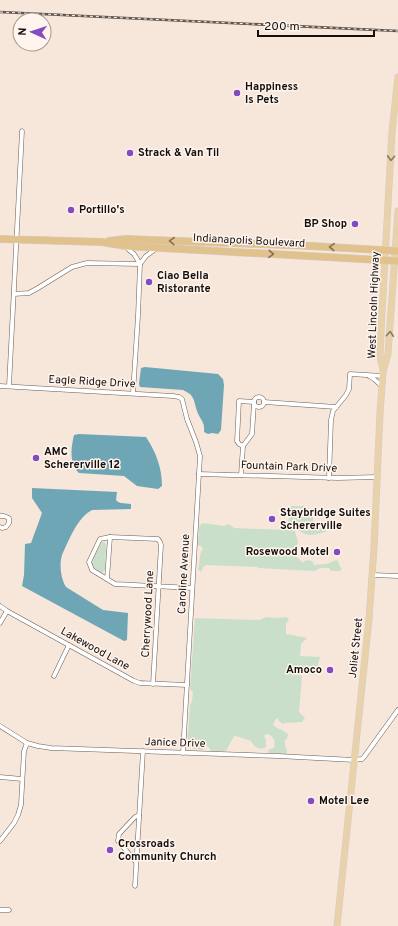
<svg xmlns="http://www.w3.org/2000/svg" width="398" height="926" viewBox="0 0 398 926" font-family="Overpass,sans-serif">
<style>
.green{fill:#cadfc9}
.water{fill:#6fa6b6}
.lines{fill:none;stroke-linecap:round;stroke-linejoin:round}
.minor-casing{stroke:#6b5d53;stroke-width:5}
.primary-casing{stroke:#d0cfce;stroke-width:7}
.trunk-casing{stroke:#d0cfce;stroke-width:8}
.minor{stroke:#fff;stroke-width:4}
.primary{stroke:#e9d1a9;stroke-width:6}
.trunk{stroke:#e2c28c;stroke-width:7}
.rail-casing{stroke:#5d544d;stroke-width:2.5}
.rail{stroke:#fff5ee;stroke-width:1;stroke-dasharray:3;stroke-linecap:butt}
.oneway{stroke:#897a62}
.oneway2{stroke:#857152}
.poi-dot{fill:#834bc2;stroke:#fff5ee;stroke-width:1.5}
.labels{text-anchor:middle;dominant-baseline:central;stroke-width:3;stroke-linejoin:round;paint-order:stroke}
.poi-label{font-size:11px;font-weight:bold;fill:#140f0b;stroke:#fff5ee;text-anchor:start}
.street-label{font-size:11px;fill:#140f0b;stroke:#fff5ee}
</style>
<rect width="100%" height="100%" fill="#f7e6da"/>
<!-- green -->
<g class="green">
<path d="M291 506H306L307 514 313 517V523L316 527 326 529V532C319 533 311 537 305 534 301 533 300 530 296 530L295 532 298 542 296 552 297 557 303 563 306 560 312 561 314 565 326 564 337 560C340 563 339 567 342 569L340 571H331L329 568H320L315 571 258 568 257 567 207 565 204 566 201 572 198 569C201 562 198 555 203 549L202 547 198 545 199 527 202 523 224 526 229 524 234 528 284 530C289 523 290 514 291 506Z"/>
<path d="M102 542H104L106 544 105 570 102 573C98 571 92 568 92 563L94 557Z"/>
<path d="M266 617 276 618 286 617 289 619 286 624V634L307 638 301 644 300 656 320 657 315 675 301 673 300 675 302 676 299 712 305 718 302 722 285 723 283 724 280 722 277 718 275 720 273 725C275 727 284 731 288 734L287 739 285 740C284 746 287 748 287 754L269 753 268 750 274 748C276 741 274 736 267 734L264 736 266 740V747C259 751 254 747 251 741L236 736H234L226 751H211L207 745 203 750 194 749 190 747 188 748 187 747 190 705 192 701 193 692 190 689 195 618 260 620Z"/>
</g>
<!-- water -->
<g class="water">
<path d="M145 367 218 374 223 379 224 385 221 430 218 434 212 433 208 434 204 432C205 421 200 420 197 411 195 406 195 400 191 395 189 393 185 391 183 390L140 387 139 384 141 368Z"/>
<path d="M79 434 146 437C156 452 162 468 162 486L158 489 137 486 124 476 79 473C69 464 71 448 74 435Z"/>
<path d="M32 488 117 492 116 500 118 502 121 503 131 504V509L92 510C77 518 69 540 62 555 59 565 61 579 66 587L103 610 128 613 127 640 124 641 22 586 24 575 25 544 31 543 42 513 32 498Z"/>
</g>
<g class="lines">
<defs>
<g id="minor">
<path d="M126 246 129 250 134 254 140 264 138 316 133 393"/>
<path d="M140 264 146 256 157 248"/>
<path d="M14 294 29 293 38 288 72 267 87 263 140 264"/>
<path d="M369 376C375 379 378 382 382 387"/>
<path d="M0 386 173 396 179 397 182 399 187 419 196 442 200 456 183 753"/>
<path d="M9 386 22 131"/>
<circle cx="259" cy="402" r="5"/>
<path d="M264 402 336 407"/>
<path d="M243 446 252 434 254 403"/>
<path d="M199 474 338 478 377 477"/>
<path d="M241 475 243 446 239 444 237 441 239 401 254 402"/>
<path d="M329 478 331 420 333 411 346 395 349 389 350 374 383 376"/>
<path d="M0 516H4L9 518V523L6 527 2 528 0 527"/>
<path d="M373 575 398 576"/>
<path d="M107 579 110 537"/>
<path d="M0 606 7 611 134 681 140 683 187 685"/>
<path d="M0 623 7 611"/>
<path d="M54 676 69 645"/>
<path d="M153 684 161 545 160 542 158 539 110 537 100 539 89 562 92 570 115 584 192 588"/>
<path d="M0 726 27 743 38 746 51 748 278 756 354 760 362 759 364 757 398 710"/>
<path d="M0 777 22 779"/>
<path d="M0 841 14 823 18 815 21 805 24 751 27 743"/>
<path d="M136 862 118 841 119 834 135 817 139 815"/>
<path d="M135 886 143 751"/>
<path d="M0 910H9"/>
</g>
<g id="primary">
<path d="M383 370 380 356 382 312 392 132 398 77"/>
<path d="M337 926 369 619 374 548 380 413 383 372 388 354 398 211"/>
</g>
<g id="trunk">
<path d="M0 239 102 242 126 246 398 261"/>
<path d="M109 241 126 239 311 246 398 251"/>
</g>
</defs>
<!-- minor casing -->
<use href="#minor" class="minor-casing"/>
<!-- primary casing -->
<use href="#primary" class="primary-casing"/>
<!-- trunk casing -->
<use href="#trunk" class="trunk-casing"/>
<!-- minor -->
<use href="#minor" class="minor"/>
<!-- primary -->
<use href="#primary" class="primary"/>
<!-- trunk -->
<use href="#trunk" class="trunk"/>
<defs>
<path id="rail" d="M0 12 398 31"/>
</defs>
<!-- rail casing -->
<use href="#rail" class="rail-casing"/>
<!-- rail -->
<use href="#rail" class="rail"/>
</g>
<!-- one-way arrows -->
<defs><path id="oneway-chevron" d="M-2-3.5L2.5 0L-2 3.5" fill="none" stroke-width="1.6" stroke-linecap="round" stroke-linejoin="round"/></defs>
<g class="oneway">
<use href="#oneway-chevron" transform="translate(391 158) rotate(93)"/>
<use href="#oneway-chevron" transform="translate(390 334) rotate(-86)"/>
</g>
<g class="oneway2">
<use href="#oneway-chevron" transform="translate(172 241) rotate(-177)"/>
<use href="#oneway-chevron" transform="translate(332 247) rotate(-177)"/>
<use href="#oneway-chevron" transform="translate(271 254) rotate(3)"/>
</g>
<!-- markers -->
<g class="poi-dot">
<circle cx="237" cy="93" r="4"/>
<circle cx="130" cy="153" r="4"/>
<circle cx="71" cy="210" r="4"/>
<circle cx="355" cy="224" r="4"/>
<circle cx="149" cy="282" r="4"/>
<circle cx="36" cy="458" r="4"/>
<circle cx="272" cy="519" r="4"/>
<circle cx="337" cy="552" r="4"/>
<circle cx="330" cy="670" r="4"/>
<circle cx="311" cy="801" r="4"/>
<circle cx="110" cy="850" r="4"/>
</g>
<g class="labels">
<!-- poi labels -->
<g class="poi-label">
<text x="245" y="87">Happiness<tspan x="245" dy="13">Is Pets</tspan></text>
<text x="138" y="153">Strack &amp; Van Til</text>
<text x="79" y="210">Portillo's</text>
<text x="347" y="224" text-anchor="end">BP Shop</text>
<text x="157" y="276">Ciao Bella<tspan x="157" dy="13">Ristorante</tspan></text>
<text x="44" y="452">AMC<tspan x="44" dy="13">Schererville 12</tspan></text>
<text x="280" y="513">Staybridge Suites<tspan x="280" dy="13">Schererville</tspan></text>
<text x="329" y="552" text-anchor="end">Rosewood Motel</text>
<text x="322" y="670" text-anchor="end">Amoco</text>
<text x="319" y="801">Motel Lee</text>
<text x="118" y="844">Crossroads<tspan x="118" dy="13">Community Church</tspan></text>
</g>
<!-- street labels -->
<g class="street-label">
<text transform="translate(249 241) rotate(3)">Indianapolis Boulevard</text>
<text transform="translate(374 305) rotate(-88)">West Lincoln Highway</text>
<text transform="translate(92 382) rotate(3)">Eagle Ridge Drive</text>
<text transform="translate(289 467) rotate(2)">Fountain Park Drive</text>
<text transform="translate(184 574) rotate(-87)">Caroline Avenue</text>
<text transform="translate(148 614) rotate(-87)">Cherrywood Lane</text>
<text transform="translate(356 648) rotate(-84)">Joliet Street</text>
<text transform="translate(95 649) rotate(29)">Lakewood Lane</text>
<text transform="translate(175 743) rotate(2)">Janice Drive</text>
</g>
</g>
<!-- north arrow -->
<g transform="translate(32 32) rotate(273)"><circle r="19" fill="#fff5ee" stroke="#a19993"/>
<path d="M0-3L7 15L0 10L-7 15Z" fill="#834bc2"/>
<text y="-6" font-size="11" font-weight="bold" text-anchor="middle" fill="#140f0b">N</text>
</g>
<!-- scale -->
<path d="M258 30v6h116v-6" fill="none" stroke="#140f0b" stroke-width="2"/>
<text x="264" y="30" font-size="12" fill="#140f0b" stroke="#fff5ee" stroke-width="3" paint-order="stroke">200 m</text>
</svg>
